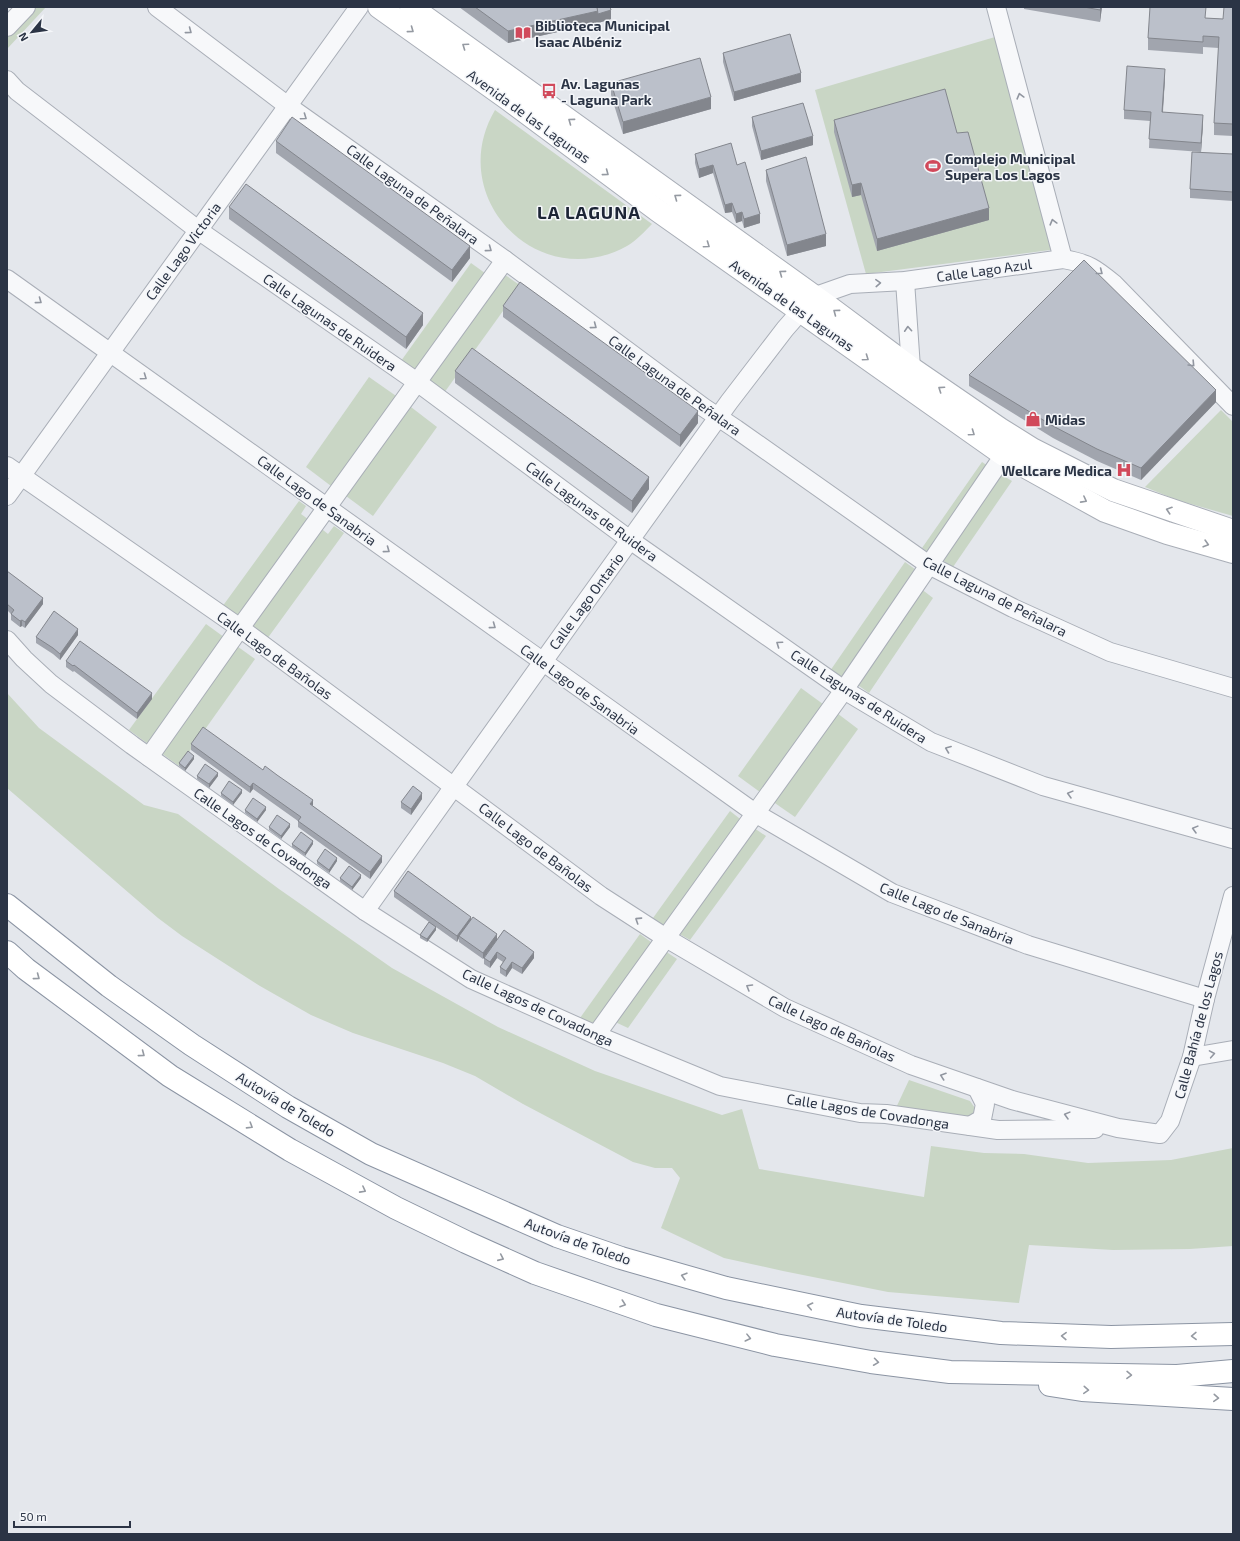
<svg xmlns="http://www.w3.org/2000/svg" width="1240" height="1541" viewBox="0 0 1240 1541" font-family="'Exo 2',sans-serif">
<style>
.green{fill:#c9d6c5}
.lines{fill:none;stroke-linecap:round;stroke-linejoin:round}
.street-casing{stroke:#a9aeb7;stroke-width:20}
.secondary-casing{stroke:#a9aeb7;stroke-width:24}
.highway-casing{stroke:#8b94a3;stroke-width:24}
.street{stroke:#f7f8fa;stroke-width:18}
.secondary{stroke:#fff;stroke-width:22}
.highway{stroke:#fff;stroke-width:22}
.wall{fill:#a1a5ae}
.shaded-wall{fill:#83868d}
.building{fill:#bbc0ca;stroke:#83868d}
.oneway{stroke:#959aa2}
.oneway2{stroke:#9196a0}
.labels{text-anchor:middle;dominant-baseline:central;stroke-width:3;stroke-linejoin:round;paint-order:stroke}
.poi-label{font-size:14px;font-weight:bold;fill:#2b3445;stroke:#f4f6f9;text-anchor:start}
.street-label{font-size:14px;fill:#2b3445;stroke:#f4f6f9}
.district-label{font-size:18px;font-weight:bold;letter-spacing:1px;fill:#1d2536;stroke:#f4f6f9}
</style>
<rect width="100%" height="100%" fill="#e4e7ec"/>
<!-- green -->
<g class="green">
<path d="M31 7H46L7 49V33Z"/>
<path d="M995 37 1052 243 1050 250 866 274 815 90Z"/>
<path d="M495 110 652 224C644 232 637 240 627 246 538 295 444 197 495 110Z"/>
<path d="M471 263 489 276 419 374 401 361Z"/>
<path d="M501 272 521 286 444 393 425 379Z"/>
<path d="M369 377 399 398 335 489 306 467Z"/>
<path d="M407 404 437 427 373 516 342 493Z"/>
<path d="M1221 410 1233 422V516L1177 500 1145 487Z"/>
<path d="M982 462 991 468 931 554 922 548Z"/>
<path d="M997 472 1012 481 953 567 939 558Z"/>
<path d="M299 501 306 506 301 514 312 522 241 620 222 607Z"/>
<path d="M318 526 328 534 334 526 344 533 267 639 248 625Z"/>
<path d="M905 562 919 572 844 681 830 671Z"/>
<path d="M920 588 933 598 869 693 855 683Z"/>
<path d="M206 624 228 640 151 746 129 730Z"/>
<path d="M234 644 255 659 179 766 157 750Z"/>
<path d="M801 688 827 707 764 795 738 776Z"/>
<path d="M7 693 39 728 144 805 178 814 279 889 392 968 498 1027 595 1071 722 1115 742 1109 759 1169 924 1197 931 1146 984 1153 1024 1154 1088 1163 1171 1160 1233 1148V1246L1190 1249 1113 1250 1029 1245 1019 1303 888 1292 783 1271 724 1258 661 1228 680 1178 672 1168H655L633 1162 523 1104 475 1076 443 1063 353 1033 311 1015 260 986 182 936 158 918 7 788Z"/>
<path d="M833 710 858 729 795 817 769 799Z"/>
<path d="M730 811 744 822 667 928 653 918Z"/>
<path d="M751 826 766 836 690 940 676 932Z"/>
<path d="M640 934 655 945 598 1025 580 1018Z"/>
<path d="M662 949 677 959 628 1028 613 1021Z"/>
<path d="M909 1080 970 1101 975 1108 973 1114 968 1119 895 1110Z"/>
</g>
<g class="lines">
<defs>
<g id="street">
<path d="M157 7 288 106 505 260 703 407 736 429 929 565 1013 608 1110 652 1233 688"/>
<path d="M996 7 1063 259"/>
<path d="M7 27 26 7"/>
<path d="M7 80 17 91 198 230 417 382 630 540 844 690 931 742 1043 786 1233 839"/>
<path d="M7 279 755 813 892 893 1028 945 1205 999"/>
<path d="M905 281 911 368"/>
<path d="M7 466 240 628 601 896 666 938 785 1008 911 1065 1012 1100 1118 1128 1160 1134 1170 1121 1192 1057 1205 999 1233 896"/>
<path d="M7 496 359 7"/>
<path d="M7 640 24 659 51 684 132 745 365 911 471 979 596 1035 720 1086 860 1113 886 1114 998 1130 1095 1129"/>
<path d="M149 757 240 628 505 260"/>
<path d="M365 911 587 600 729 402 785 329 813 297 850 284 905 281 1063 259C1088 263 1096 269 1114 284L1233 406"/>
<path d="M596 1035 844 690 1004 455"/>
<path d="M1192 1057 1233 1050"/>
<path d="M970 1126 982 1119 985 1104 977 1088"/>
</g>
<g id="secondary">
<path d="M379 7 508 99 657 210 1004 455 1105 511 1167 533 1233 552"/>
<path d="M411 7 829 307 911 368 1000 429 1032 449 1113 490 1233 531"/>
</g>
<g id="highway">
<path d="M7 905 109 986 192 1045 288 1107 371 1154 557 1236 621 1258 726 1288 861 1316 1001 1333 1111 1337 1233 1334"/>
<path d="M7 952 26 969 170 1076 290 1150 396 1208 466 1242 535 1273 656 1315 775 1345 871 1362 950 1372 1177 1376 1233 1371"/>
<path d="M1050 1385 1082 1390 1233 1399"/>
</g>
</defs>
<!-- street casing -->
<use href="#street" class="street-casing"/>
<!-- secondary casing -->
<use href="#secondary" class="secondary-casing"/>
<!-- highway casing -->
<use href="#highway" class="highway-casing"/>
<!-- street -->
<use href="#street" class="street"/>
<!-- secondary -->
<use href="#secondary" class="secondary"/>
<!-- highway -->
<use href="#highway" class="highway"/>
</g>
<!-- wall -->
<g class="wall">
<path d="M459 7H610L611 19 598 23 508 43Z"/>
<path d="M1024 7H1102L1100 22 1024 9Z"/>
<path d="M1233 7V136L1214 135V123L1219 48 1203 47V54L1148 50V38L1206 18 1223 19Z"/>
<path d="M723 53 801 82 734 101 723 62Z"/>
<path d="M1165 78 1163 112 1203 124 1201 152 1149 148 1150 121 1124 119V110Z"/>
<path d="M611 83 711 109 623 134 611 95Z"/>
<path d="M752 117 813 145 761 160 752 126Z"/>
<path d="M834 120 957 133 989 220 877 251 861 195 852 197 834 132Z"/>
<path d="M276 141 470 258 452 282 276 153Z"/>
<path d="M695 154 737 165 760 223 744 228 742 221 736 223 732 212 725 213 713 173 699 178 695 163Z"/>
<path d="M1233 154V201L1190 198V189Z"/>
<path d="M766 170 826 246 787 256 766 181Z"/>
<path d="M229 207 423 325 406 349 229 219Z"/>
<path d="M503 306 698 423 680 447 503 317Z"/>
<path d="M455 371 649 489 632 513 455 383Z"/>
<path d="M969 375 1216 402 1141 480 1097 461 1053 438 969 386Z"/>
<path d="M7 571 43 604 25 628 22 626 20 627 11 620V614L7 610Z"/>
<path d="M78 635 60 660 53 654 36 643V637Z"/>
<path d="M66 661 152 699 137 719 74 671 73 672 66 667Z"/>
<path d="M191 744 313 806 382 862 370 879 298 827V821L253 789 250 793 191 750Z"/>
<path d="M194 759 185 771 179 766V763Z"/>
<path d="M197 776H218L209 788 197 779Z"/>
<path d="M221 793H242L233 805 221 796Z"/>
<path d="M422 799 411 815 401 808V802Z"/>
<path d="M245 810H266L257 822 245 813Z"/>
<path d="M269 827H290L281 839 269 830Z"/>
<path d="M292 844H313L305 856 292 847Z"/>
<path d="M317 861H337L329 873 317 864Z"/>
<path d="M340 878H361L352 890 340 881Z"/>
<path d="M394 891 471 920 497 934 483 959 459 942V938L457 942 436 927V930L427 942 420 938V935L429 922 394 897Z"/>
<path d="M504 930 534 958 522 974 512 968 506 977 500 973V967L503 962 497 958 490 968 484 964V958Z"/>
</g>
<!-- shaded-wall -->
<g class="shaded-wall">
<path d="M1101 7H1102L1100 22V10Z"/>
<path d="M611 10V19L598 23V14Z"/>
<path d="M598 11V23L508 43V31Z"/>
<path d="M1165 69V78L1162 121V112Z"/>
<path d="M801 73V82L734 101V92Z"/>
<path d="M711 97V109L623 134V122Z"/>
<path d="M1203 115V124L1201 152V143Z"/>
<path d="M813 136V145L761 160V151Z"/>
<path d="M713 165V173L699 178V169Z"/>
<path d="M861 183V195L852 197V185Z"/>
<path d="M732 203V212L725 213V205Z"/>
<path d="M989 208V220L877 251V239Z"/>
<path d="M742 212V221L736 223V214Z"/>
<path d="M760 214V223L744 228V219Z"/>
<path d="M826 234V246L787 256V245Z"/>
<path d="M470 246V258L452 282V270Z"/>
<path d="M423 313V325L406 349V337Z"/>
<path d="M1216 390V402L1141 480V468Z"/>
<path d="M698 411V423L680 447V435Z"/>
<path d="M649 477V489L632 513V501Z"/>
<path d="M43 598V604L25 628V622Z"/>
<path d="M22 620V626L20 627V621Z"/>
<path d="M78 629V635L60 660V654Z"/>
<path d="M152 693V699L137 719V713Z"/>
<path d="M194 756V759L185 771V768Z"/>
<path d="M218 773V776L209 788V784Z"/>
<path d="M253 783V789L250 793V787Z"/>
<path d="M242 790V793L233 805V802Z"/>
<path d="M422 793V799L411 815V809Z"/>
<path d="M313 800V806L310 804Z"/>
<path d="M266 807V810L257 822V819Z"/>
<path d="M290 824V827L281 839V836Z"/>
<path d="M313 841V844L305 856V853Z"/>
<path d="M382 856V862L370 879V872Z"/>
<path d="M337 858V861L329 873V870Z"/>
<path d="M361 875V878L352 890V887Z"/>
<path d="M471 917V923L459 936V938L457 942V936Z"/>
<path d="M436 927V930L427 942V939Z"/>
<path d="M497 934V940L483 959V953Z"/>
<path d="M497 952V958L490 968V962Z"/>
<path d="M534 952V958L522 974V968Z"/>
<path d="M512 962V968L506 977V971Z"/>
</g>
<!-- building -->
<g class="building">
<path d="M475 7H597L598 11 508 31Z"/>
<path d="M597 7H610L611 10 598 14Z"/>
<path d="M1084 7H1101L1100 10Z"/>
<path d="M1150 7H1206L1205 18 1223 19 1224 7H1233V124L1214 123 1219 37 1203 36V42L1148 38Z"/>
<path d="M790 34 801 73 734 92 723 53Z"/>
<path d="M700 58 711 97 623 122 611 83Z"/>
<path d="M1127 66 1165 69 1162 112 1203 115 1201 143 1149 139 1151 112 1124 110Z"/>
<path d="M945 89 957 133 968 132 989 208 877 239 861 183 852 185 834 120Z"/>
<path d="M803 103 813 136 761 151 752 117Z"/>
<path d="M292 117 470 246 452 270 276 141Z"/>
<path d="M731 143 737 165 745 162 760 214 744 219 742 212 736 214 732 203 725 205 713 165 699 169 695 154Z"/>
<path d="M1192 152 1233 154V192L1190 189Z"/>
<path d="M806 157 826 234 787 245 766 170Z"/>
<path d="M246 184 423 313 406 337 229 207Z"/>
<path d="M1084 260 1216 390 1141 468 1097 449 1053 426 969 375Z"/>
<path d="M520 282 698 411 680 435 503 306Z"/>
<path d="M472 348 649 477 632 501 455 371Z"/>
<path d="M7 571 43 598 25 622 22 620 20 621 11 614 14 610 7 604Z"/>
<path d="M54 611 78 629 60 654 53 648 36 637Z"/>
<path d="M80 641 152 693 137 713 74 665 73 666 66 661Z"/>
<path d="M203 727 263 770 265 766 277 775 313 800 310 804 382 856 370 872 298 821 301 817 253 783 250 787 191 744Z"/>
<path d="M188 751 194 756 185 768 179 763Z"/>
<path d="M205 764 218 773 209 784 197 776Z"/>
<path d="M229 781 242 790 233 802 221 793Z"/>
<path d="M413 786 422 793 411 809 401 802Z"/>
<path d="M253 798 266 807 257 819 245 810Z"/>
<path d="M277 815 290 824 281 836 269 827Z"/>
<path d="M301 832 313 841 305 853 292 844Z"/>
<path d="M325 849 337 858 329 870 317 861Z"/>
<path d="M349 866 361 875 352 887 340 878Z"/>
<path d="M408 871 471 917 457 936 394 891Z"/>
<path d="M473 917 497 934 483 953 459 936Z"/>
<path d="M429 922 436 927 427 939 420 935Z"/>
<path d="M504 930 534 952 522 968 512 962 506 971 500 967 506 958 497 952 490 962 484 958Z"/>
</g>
<!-- one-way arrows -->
<defs><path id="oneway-chevron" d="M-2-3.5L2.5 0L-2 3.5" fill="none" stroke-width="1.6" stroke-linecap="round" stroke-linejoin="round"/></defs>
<g class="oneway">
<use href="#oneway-chevron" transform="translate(411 30) rotate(36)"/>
<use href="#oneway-chevron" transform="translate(465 46) rotate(-145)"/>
<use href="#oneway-chevron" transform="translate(571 121) rotate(-144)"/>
<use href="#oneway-chevron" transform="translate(606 173) rotate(37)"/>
<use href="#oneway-chevron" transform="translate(677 197) rotate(-144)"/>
<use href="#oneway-chevron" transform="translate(707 245) rotate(35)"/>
<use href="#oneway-chevron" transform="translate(782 273) rotate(-144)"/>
<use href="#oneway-chevron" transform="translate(836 312) rotate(-143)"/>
<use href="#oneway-chevron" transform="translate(866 358) rotate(35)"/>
<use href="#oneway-chevron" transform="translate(941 389) rotate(-146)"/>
<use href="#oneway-chevron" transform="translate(972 433) rotate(35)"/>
<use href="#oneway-chevron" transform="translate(1084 500) rotate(28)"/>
<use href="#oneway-chevron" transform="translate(1169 510) rotate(-162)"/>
<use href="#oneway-chevron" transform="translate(1206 544) rotate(16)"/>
<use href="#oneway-chevron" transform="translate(37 977) rotate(37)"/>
<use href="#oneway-chevron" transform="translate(142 1054) rotate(37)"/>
<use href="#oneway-chevron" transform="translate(250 1126) rotate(32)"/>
<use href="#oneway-chevron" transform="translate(363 1190) rotate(28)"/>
<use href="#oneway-chevron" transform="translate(501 1258) rotate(24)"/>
<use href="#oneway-chevron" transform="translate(684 1276) rotate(-164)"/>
<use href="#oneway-chevron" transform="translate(623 1304) rotate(19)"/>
<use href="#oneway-chevron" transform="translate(810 1306) rotate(-168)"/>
<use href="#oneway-chevron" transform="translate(1064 1336) rotate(-178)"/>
<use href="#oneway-chevron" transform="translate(1194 1336) rotate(179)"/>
<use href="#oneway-chevron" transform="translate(748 1338) rotate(14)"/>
<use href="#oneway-chevron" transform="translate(876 1362) rotate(8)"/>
<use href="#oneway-chevron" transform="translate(1129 1375) rotate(1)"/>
<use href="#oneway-chevron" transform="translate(1086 1390) rotate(4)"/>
<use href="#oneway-chevron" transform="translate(1216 1398) rotate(4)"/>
</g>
<g class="oneway2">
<use href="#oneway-chevron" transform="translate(189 31) rotate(37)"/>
<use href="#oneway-chevron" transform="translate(1020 96) rotate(-105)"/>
<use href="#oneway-chevron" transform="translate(304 117) rotate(35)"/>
<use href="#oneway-chevron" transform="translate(1053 222) rotate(-105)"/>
<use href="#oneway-chevron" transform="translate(489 249) rotate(36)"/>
<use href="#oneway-chevron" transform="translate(1100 272) rotate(38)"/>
<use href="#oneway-chevron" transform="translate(878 283) rotate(-3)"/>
<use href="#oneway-chevron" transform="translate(39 301) rotate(36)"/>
<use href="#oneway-chevron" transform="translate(594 326) rotate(37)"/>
<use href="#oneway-chevron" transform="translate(908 329) rotate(-94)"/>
<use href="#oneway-chevron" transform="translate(1192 364) rotate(46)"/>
<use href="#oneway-chevron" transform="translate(144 377) rotate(35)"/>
<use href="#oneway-chevron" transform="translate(387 550) rotate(36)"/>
<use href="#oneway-chevron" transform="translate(493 626) rotate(36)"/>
<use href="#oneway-chevron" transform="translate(779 644) rotate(-145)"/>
<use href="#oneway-chevron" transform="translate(948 749) rotate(-159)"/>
<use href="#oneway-chevron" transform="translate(1070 794) rotate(-165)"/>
<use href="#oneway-chevron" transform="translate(1195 829) rotate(-165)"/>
<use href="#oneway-chevron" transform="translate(638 920) rotate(-147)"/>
<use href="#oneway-chevron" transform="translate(749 987) rotate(-149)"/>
<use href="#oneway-chevron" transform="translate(1212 1054) rotate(-10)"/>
<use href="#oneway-chevron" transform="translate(943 1076) rotate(-161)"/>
<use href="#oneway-chevron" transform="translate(1067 1115) rotate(-165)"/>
</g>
<!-- icons -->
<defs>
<symbol id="library-bare" viewBox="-9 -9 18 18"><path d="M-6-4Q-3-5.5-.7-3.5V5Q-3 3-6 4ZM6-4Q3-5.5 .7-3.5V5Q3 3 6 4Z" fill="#d1495b" stroke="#f4f6f9" stroke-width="2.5" paint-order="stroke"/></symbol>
<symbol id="bus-bare" viewBox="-9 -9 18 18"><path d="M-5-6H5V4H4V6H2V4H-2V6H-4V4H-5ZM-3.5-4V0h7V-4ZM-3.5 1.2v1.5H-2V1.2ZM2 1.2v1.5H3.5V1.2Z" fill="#d1495b" stroke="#f4f6f9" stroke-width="2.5" paint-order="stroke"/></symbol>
<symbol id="stadium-bare" viewBox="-9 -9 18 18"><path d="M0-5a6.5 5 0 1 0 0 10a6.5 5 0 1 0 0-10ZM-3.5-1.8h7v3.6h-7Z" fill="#d1495b" stroke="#f4f6f9" stroke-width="2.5" paint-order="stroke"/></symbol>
<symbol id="shop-bare" viewBox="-9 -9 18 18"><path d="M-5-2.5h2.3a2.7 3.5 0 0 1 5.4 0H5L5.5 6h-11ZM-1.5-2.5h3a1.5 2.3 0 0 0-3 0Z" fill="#d1495b" stroke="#f4f6f9" stroke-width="2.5" paint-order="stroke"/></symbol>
<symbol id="hospital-bare" viewBox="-9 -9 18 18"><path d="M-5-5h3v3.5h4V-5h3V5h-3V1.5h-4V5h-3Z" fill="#d1495b" stroke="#f4f6f9" stroke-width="2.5" paint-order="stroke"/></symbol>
</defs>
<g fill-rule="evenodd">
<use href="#library-bare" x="512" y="22" width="22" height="22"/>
<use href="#bus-bare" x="538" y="80" width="22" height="22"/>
<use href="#stadium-bare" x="922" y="155" width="22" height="22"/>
<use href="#shop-bare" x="1022" y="408" width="22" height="22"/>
<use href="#hospital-bare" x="1113" y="459" width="22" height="22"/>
</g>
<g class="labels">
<!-- poi labels -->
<g class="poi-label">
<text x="535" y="25">Biblioteca Municipal<tspan x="535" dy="16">Isaac Albéniz</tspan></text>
<text x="561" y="83">Av. Lagunas<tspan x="561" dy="16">- Laguna Park</tspan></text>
<text x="945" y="158">Complejo Municipal<tspan x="945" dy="16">Supera Los Lagos</tspan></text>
<text x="1045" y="419">Midas</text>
<text x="1112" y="470" text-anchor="end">Wellcare Medica</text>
</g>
<!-- street labels -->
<g class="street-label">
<text transform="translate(529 116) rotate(36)">Avenida de las Lagunas</text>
<text transform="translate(413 194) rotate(36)">Calle Laguna de Peñalara</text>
<text transform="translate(183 251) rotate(-54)">Calle Lago Victoria</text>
<text transform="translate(984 270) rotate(-8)">Calle Lago Azul</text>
<text transform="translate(792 305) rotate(35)">Avenida de las Lagunas</text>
<text transform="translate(330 322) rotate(35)">Calle Lagunas de Ruidera</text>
<text transform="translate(675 385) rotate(36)">Calle Laguna de Peñalara</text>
<text transform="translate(317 500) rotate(36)">Calle Lago de Sanabria</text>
<text transform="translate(592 511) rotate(36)">Calle Lagunas de Ruidera</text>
<text transform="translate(995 596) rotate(27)">Calle Laguna de Peñalara</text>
<text transform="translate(586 601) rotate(-54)">Calle Lago Ontario</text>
<text transform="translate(275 655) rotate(36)">Calle Lago de Bañolas</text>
<text transform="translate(580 689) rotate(36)">Calle Lago de Sanabria</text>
<text transform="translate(859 696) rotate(33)">Calle Lagunas de Ruidera</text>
<text transform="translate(263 838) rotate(35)">Calle Lagos de Covadonga</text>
<text transform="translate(536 847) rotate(37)">Calle Lago de Bañolas</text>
<text transform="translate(947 913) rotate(22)">Calle Lago de Sanabria</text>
<text transform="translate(538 1007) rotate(25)">Calle Lagos de Covadonga</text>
<text transform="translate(1198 1025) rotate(-75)">Calle Bahía de los Lagos</text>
<text transform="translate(832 1028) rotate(25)">Calle Lago de Bañolas</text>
<text transform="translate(286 1104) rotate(31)">Autovía de Toledo</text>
<text transform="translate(868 1111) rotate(9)">Calle Lagos de Covadonga</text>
<text transform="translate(578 1241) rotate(20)">Autovía de Toledo</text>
<text transform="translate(892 1319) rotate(8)">Autovía de Toledo</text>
</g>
<!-- district labels -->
<g class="district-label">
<text x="589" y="212">LA LAGUNA</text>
</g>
</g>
<!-- border -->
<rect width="1240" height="1541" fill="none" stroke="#2b3445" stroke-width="16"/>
<!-- north arrow -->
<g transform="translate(32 32) rotate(241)" stroke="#f4f6f9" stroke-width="3" paint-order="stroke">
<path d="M0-3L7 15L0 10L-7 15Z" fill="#2b3445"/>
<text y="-6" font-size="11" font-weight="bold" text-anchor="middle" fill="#2b3445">N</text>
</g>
<!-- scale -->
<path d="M14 1521v6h116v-6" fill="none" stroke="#2b3445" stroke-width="2"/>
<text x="20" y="1521" font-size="12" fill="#2b3445" stroke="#f4f6f9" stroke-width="3" paint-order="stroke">50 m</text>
</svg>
